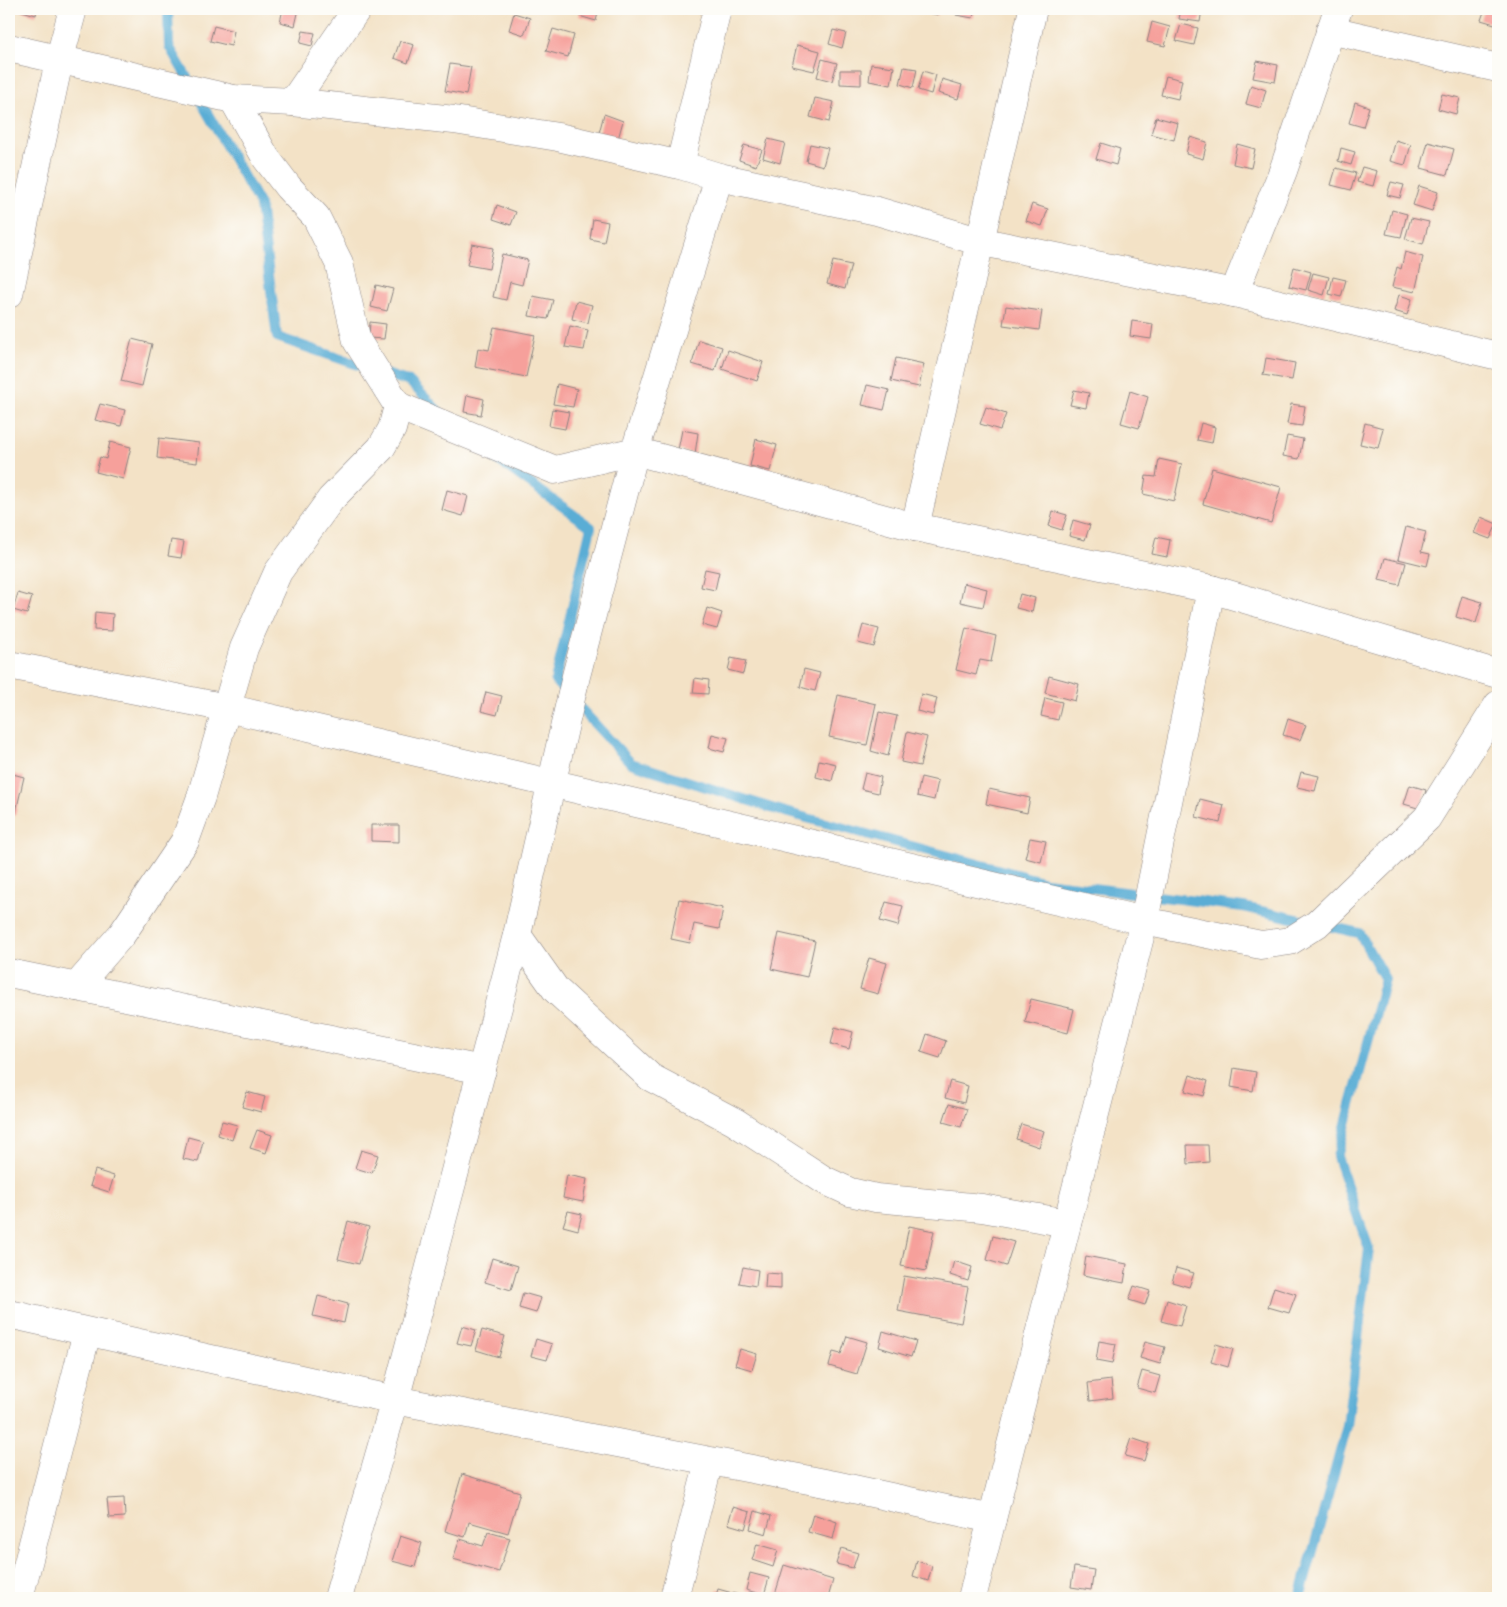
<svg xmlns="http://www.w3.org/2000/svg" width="1507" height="1607" viewBox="0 0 1507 1607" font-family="Kalam,sans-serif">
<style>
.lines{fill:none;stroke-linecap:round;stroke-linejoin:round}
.stream{stroke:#5aadd5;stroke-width:10}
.building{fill:#f6a09b}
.street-casing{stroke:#8a8280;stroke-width:29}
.street{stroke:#fff;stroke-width:28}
</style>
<rect width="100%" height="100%" fill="#fdfcf7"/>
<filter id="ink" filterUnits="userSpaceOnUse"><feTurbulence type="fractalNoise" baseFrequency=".02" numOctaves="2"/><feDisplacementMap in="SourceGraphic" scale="10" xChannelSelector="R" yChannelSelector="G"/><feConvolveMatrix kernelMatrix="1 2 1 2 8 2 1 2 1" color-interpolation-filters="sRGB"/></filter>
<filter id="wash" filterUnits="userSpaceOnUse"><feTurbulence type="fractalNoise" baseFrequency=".0096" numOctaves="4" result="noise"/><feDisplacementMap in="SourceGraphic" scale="20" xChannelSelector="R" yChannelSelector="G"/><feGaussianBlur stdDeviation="1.12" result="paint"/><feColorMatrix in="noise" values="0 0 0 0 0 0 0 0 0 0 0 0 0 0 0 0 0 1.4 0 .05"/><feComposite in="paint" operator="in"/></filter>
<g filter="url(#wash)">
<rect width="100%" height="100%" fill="#f3e2c6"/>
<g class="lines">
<!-- stream -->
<g class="stream">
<path d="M168 9 169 46 260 205 277 337 367 368"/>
<path d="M385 374 410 382 441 414"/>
<path d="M492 456 591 527 555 681 631 763 781 811 1045 882 1243 907 1359 933 1385 979 1337 1157 1369 1249 1347 1426 1300 1598"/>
</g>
</g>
<g id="blocks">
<!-- building -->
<g class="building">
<path d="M15 9H37L36 15Z"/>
<path d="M283 9H299L295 26 280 22Z"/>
<path d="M581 9H599L596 21 579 16Z"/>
<path d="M919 9H939L938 15 919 11Z"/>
<path d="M958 9H975L973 18 956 15Z"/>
<path d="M1181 9H1202L1200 22 1179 19Z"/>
<path d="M1485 9H1498V25L1481 20Z"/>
<path d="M514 13 530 18 524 35 509 30Z"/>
<path d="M1152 22 1170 27 1165 46 1147 42Z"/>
<path d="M1181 24 1198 28 1194 45 1176 41Z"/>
<path d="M214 26 234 31 231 46 210 41Z"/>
<path d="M553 29 574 35 568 57 546 51Z"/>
<path d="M833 30 846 33 842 48 829 44Z"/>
<path d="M303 31 315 33 312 46 300 43Z"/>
<path d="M400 41 414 45 408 63 394 58Z"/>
<path d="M797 45 820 51 814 71 792 66Z"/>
<path d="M822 59 837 63 832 81 817 77Z"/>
<path d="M1257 61 1278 65 1275 82 1253 78Z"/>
<path d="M450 64 471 67 466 95 445 91Z"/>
<path d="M871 64 894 67 891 85 869 81Z"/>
<path d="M904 67 917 69 913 88 900 84Z"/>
<path d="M840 70H861V85L840 84Z"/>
<path d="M923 71 936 75 931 94 918 90Z"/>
<path d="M1166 76 1182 80 1178 99 1161 95Z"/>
<path d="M942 79 962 85 958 99 938 93Z"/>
<path d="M1251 85 1266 90 1261 108 1246 104Z"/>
<path d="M1442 94 1460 98 1456 114 1438 109Z"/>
<path d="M815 98 834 102 829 122 810 117Z"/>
<path d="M1355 102 1369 107 1363 127 1349 123Z"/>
<path d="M604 114 623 121 618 139 599 133Z"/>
<path d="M1156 117 1178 123 1174 140 1151 134Z"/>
<path d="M1190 137 1207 142 1203 159 1186 154Z"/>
<path d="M768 139 785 143 780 163 763 158Z"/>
<path d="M1396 140 1411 145 1405 165 1390 161Z"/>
<path d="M1428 142 1454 149 1447 175 1421 168Z"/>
<path d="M1101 143 1120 149 1116 165 1096 159Z"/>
<path d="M810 144 828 148 823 166 806 161Z"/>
<path d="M1237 144 1255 149 1251 168 1233 164Z"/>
<path d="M744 145 762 150 756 166 739 160Z"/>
<path d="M1341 148 1355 152 1351 165 1338 161Z"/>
<path d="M1362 167 1377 171 1373 186 1357 182Z"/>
<path d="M1336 168 1356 173 1351 190 1331 185Z"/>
<path d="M1391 182 1404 185 1400 198 1387 195Z"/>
<path d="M1419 186 1438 192 1432 211 1413 205Z"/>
<path d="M1032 204 1048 209 1042 226 1026 221Z"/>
<path d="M497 205 516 212 511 225 493 219Z"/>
<path d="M1392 210 1407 214 1401 237 1386 234Z"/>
<path d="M1411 218 1429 222 1423 244 1405 239Z"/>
<path d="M593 219 608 222 604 242 590 239Z"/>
<path d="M472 244 493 248 489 269 467 265Z"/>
<path d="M1405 252 1423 257 1415 292 1392 287 1397 267 1401 269Z"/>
<path d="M502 254 528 260 522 285 510 282 506 300 493 297Z"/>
<path d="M833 261 851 265 845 289 827 284Z"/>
<path d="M1294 267 1311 272 1306 290 1289 286Z"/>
<path d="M1313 273 1329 277 1324 295 1308 290Z"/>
<path d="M1333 277 1346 280 1341 297 1329 294Z"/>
<path d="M376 285 393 289 387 311 371 307Z"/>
<path d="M1399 295 1412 299 1407 315 1394 311Z"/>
<path d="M533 296 553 300 548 319 529 316Z"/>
<path d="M576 301 592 305 588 323 572 319Z"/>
<path d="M1006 306 1042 311 1039 330 1003 325Z"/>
<path d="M1132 321 1153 324 1151 339 1130 336Z"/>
<path d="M370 322 386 324 384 339 369 338Z"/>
<path d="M570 326 588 330 584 350 565 347Z"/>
<path d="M494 327 535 335 526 377 475 367 478 348 489 350Z"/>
<path d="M132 339 152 344 142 386 121 381Z"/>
<path d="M699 340 722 347 715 371 692 364Z"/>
<path d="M728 350 763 362 757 381 722 369Z"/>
<path d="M896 358 924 364 919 387 891 381Z"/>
<path d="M1266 358 1295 363 1292 380 1263 375Z"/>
<path d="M557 384 577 389 573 407 553 404Z"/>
<path d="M867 385 889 390 884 410 862 405Z"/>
<path d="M1074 390 1089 393 1086 408 1070 405Z"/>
<path d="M1130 391 1148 397 1139 428 1121 423Z"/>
<path d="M467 395 484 399 481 415 464 412Z"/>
<path d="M100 404 125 410 121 426 95 420Z"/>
<path d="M1291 404 1305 406 1302 426 1287 424Z"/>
<path d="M986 407 1006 414 1000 430 980 424Z"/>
<path d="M552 409 569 412 565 429 549 426Z"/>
<path d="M1201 423 1215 427 1212 443 1197 440Z"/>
<path d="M1365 423 1383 428 1378 448 1360 444Z"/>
<path d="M682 430 698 433 695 454 678 450Z"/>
<path d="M1287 436 1303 439 1299 459 1283 456Z"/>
<path d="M159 438 199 443 197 463 157 458Z"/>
<path d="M756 439 777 445 770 471 750 466Z"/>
<path d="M110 442 131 447 123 479 96 472 100 457 106 459Z"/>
<path d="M1159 459 1182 464 1174 501 1143 494 1146 476 1156 477Z"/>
<path d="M1212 468 1281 487 1271 523 1203 504Z"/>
<path d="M447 490 468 496 463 516 442 510Z"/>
<path d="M1053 511 1067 515 1062 530 1049 526Z"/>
<path d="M1481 517 1497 524 1490 539 1474 533Z"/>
<path d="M1073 520 1090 525 1085 540 1069 536Z"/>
<path d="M1406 527 1426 532 1421 552 1430 554 1427 566 1398 559Z"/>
<path d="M1156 537 1170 540 1167 557 1152 554Z"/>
<path d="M171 540 184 542 181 558 168 556Z"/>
<path d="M1385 558 1406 563 1400 585 1379 580Z"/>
<path d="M705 569 719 572 715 590 701 587Z"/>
<path d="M964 583 987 589 983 607 960 602Z"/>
<path d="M18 593 32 597 27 614 13 610Z"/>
<path d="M1020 594 1035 598 1032 612 1016 608Z"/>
<path d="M1462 596 1482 602 1476 623 1456 617Z"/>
<path d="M707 608 722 613 717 629 702 625Z"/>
<path d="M95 612 113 614 112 631 94 630Z"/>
<path d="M863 625 879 629 874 647 858 643Z"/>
<path d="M966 628 996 636 991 662 980 660 976 675 956 670Z"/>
<path d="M731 658 746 661 743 674 728 670Z"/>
<path d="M804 669 820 673 815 691 800 687Z"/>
<path d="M1049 676 1079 684 1075 701 1045 693Z"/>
<path d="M695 678 709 680 708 694 693 693Z"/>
<path d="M486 692 502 696 497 715 481 711Z"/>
<path d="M921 694 937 698 933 715 917 711Z"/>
<path d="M838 695 876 704 867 745 829 737Z"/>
<path d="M1045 698 1062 702 1058 720 1041 716Z"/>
<path d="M879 712 897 716 888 756 871 751Z"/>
<path d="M1288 719 1306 725 1300 740 1283 735Z"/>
<path d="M907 732 927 737 920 766 901 762Z"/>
<path d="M712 734 728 738 724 752 709 748Z"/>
<path d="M819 760 836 764 832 781 816 777Z"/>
<path d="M1301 772 1319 776 1315 791 1297 787Z"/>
<path d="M9 773 24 777 15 816 9 814Z"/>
<path d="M865 773 881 777 878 793 861 789Z"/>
<path d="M921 777 938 781 934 800 917 796Z"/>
<path d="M1410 785 1426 790 1421 809 1404 804Z"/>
<path d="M989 789 1030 798 1027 813 986 804Z"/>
<path d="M1200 799 1224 805 1220 823 1196 817Z"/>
<path d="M371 825H399V842L371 841Z"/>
<path d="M1030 838 1046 841 1041 862 1025 858Z"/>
<path d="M679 899 723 908 719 929 694 924 690 943 671 939Z"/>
<path d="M886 902 903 906 898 926 880 921Z"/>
<path d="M779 933 815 941 807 977 771 969Z"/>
<path d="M869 958 887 963 878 994 860 989Z"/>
<path d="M1031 999 1074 1009 1068 1033 1025 1022Z"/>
<path d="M835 1027 853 1032 849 1049 831 1044Z"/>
<path d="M927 1034 946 1041 940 1058 921 1052Z"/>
<path d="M1234 1068 1256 1072 1253 1091 1231 1087Z"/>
<path d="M1190 1075 1208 1081 1204 1096 1185 1091Z"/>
<path d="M950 1081 968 1086 964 1103 945 1098Z"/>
<path d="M247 1092 265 1097 261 1112 242 1107Z"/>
<path d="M949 1104 967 1109 961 1127 943 1122Z"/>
<path d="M222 1121 237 1125 232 1140 218 1135Z"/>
<path d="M1021 1124 1044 1131 1039 1147 1016 1139Z"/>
<path d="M257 1130 272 1135 266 1153 250 1148Z"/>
<path d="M188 1137 203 1141 198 1162 183 1159Z"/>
<path d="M1187 1145H1208L1209 1162 1188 1164Z"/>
<path d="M361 1150 378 1155 372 1173 355 1168Z"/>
<path d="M95 1170 114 1176 109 1192 90 1186Z"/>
<path d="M567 1175 587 1179 583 1202 563 1198Z"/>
<path d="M568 1211 582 1214 578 1230 563 1226Z"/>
<path d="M348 1221 369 1227 359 1264 338 1259Z"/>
<path d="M909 1226 934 1231 926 1271 901 1266Z"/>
<path d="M993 1236 1014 1242 1006 1266 987 1260Z"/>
<path d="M1086 1256 1127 1264 1124 1283 1083 1275Z"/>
<path d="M492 1258 518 1266 511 1290 485 1282Z"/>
<path d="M954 1261 972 1267 968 1281 950 1275Z"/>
<path d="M743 1267 758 1270 756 1286 739 1283Z"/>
<path d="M1176 1268 1194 1273 1189 1287 1172 1282Z"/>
<path d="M766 1273 781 1274V1289L765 1288Z"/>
<path d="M904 1276 968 1287 961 1323 898 1311Z"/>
<path d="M1134 1286 1150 1291 1145 1305 1129 1300Z"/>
<path d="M1274 1287 1296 1294 1289 1313 1268 1307Z"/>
<path d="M523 1293 541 1298 536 1313 519 1308Z"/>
<path d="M318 1296 348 1304 344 1323 313 1316Z"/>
<path d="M1167 1300 1186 1306 1180 1326 1161 1321Z"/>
<path d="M462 1326 476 1330 471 1346 457 1343Z"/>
<path d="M482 1330 505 1336 499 1357 476 1350Z"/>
<path d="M883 1331 916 1341 911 1357 879 1347Z"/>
<path d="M847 1336 867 1342 857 1374 829 1366 833 1352 841 1354Z"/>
<path d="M536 1339 552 1344 547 1360 531 1356Z"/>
<path d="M1099 1341 1116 1344 1112 1364 1096 1361Z"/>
<path d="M1145 1342 1165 1347 1160 1364 1140 1358Z"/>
<path d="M1216 1344 1233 1349 1228 1367 1211 1362Z"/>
<path d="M740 1349 757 1354 752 1370 735 1365Z"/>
<path d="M1142 1371 1160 1376 1155 1393 1137 1388Z"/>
<path d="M1111 1380 1113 1398 1090 1401 1088 1383Z"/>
<path d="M1131 1438 1149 1444 1144 1461 1125 1456Z"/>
<path d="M462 1474 520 1492 508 1533 469 1522 465 1537 445 1531Z"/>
<path d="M124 1498 125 1517 109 1518 107 1499Z"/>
<path d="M733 1507 750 1512 745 1529 728 1524Z"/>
<path d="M755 1511 771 1516 766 1534 750 1529Z"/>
<path d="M813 1514 837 1522 833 1539 808 1532Z"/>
<path d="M488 1532 510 1538 499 1572 453 1559 460 1539 483 1546Z"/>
<path d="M400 1536 422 1543 415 1567 392 1561Z"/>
<path d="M757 1544 778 1550 773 1567 752 1560Z"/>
<path d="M841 1548 858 1553 853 1568 836 1564Z"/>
<path d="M917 1561 932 1566 928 1581 913 1576Z"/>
<path d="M784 1565 833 1580 828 1598H774Z"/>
<path d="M1074 1567 1094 1570 1091 1590 1071 1587Z"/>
<path d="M750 1573 769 1578 764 1595 746 1590Z"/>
<path d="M718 1589 750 1598H715Z"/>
</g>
</g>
</g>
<g filter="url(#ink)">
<use href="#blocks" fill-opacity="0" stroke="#8a8280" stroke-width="1"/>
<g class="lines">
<defs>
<g id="street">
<path d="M1330 30 1498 68"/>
<path d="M9 48 233 99 293 102 454 120 558 137 680 165 719 177 877 211 978 241 1234 293 1498 356"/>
<path d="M233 99 266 158 288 187 316 217 339 263 357 341 398 406"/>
<path d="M293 102 357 9"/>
<path d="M680 165 717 9"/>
<path d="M1234 293 1283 171 1338 9"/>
<path d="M9 294 59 61 73 9"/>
<path d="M915 527 1033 9"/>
<path d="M9 665 227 708 1144 921 1261 945 1290 941 1317 924 1427 818 1498 705"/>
<path d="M517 935 556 990 650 1077 735 1122 824 1180 850 1192 876 1198 982 1208 1067 1223"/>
<path d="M9 973 482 1070"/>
<path d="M76 987 122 934 185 841 201 797 244 648 278 572 331 499 381 448 392 429 398 406 555 470 635 451 915 527 1211 589 1498 674"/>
<path d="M9 1314 395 1400 835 1485 992 1519"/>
<path d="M19 1598 87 1332"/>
<path d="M338 1598 395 1400 517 935 576 676 635 451 719 177"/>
<path d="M674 1598 709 1462"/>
<path d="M972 1598 1144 921 1211 589"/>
</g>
</defs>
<!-- street casing -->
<use href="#street" class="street-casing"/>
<!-- street -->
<use href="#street" class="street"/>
</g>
</g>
<!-- margin -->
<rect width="1507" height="1607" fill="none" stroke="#fdfcf7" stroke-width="30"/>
</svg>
